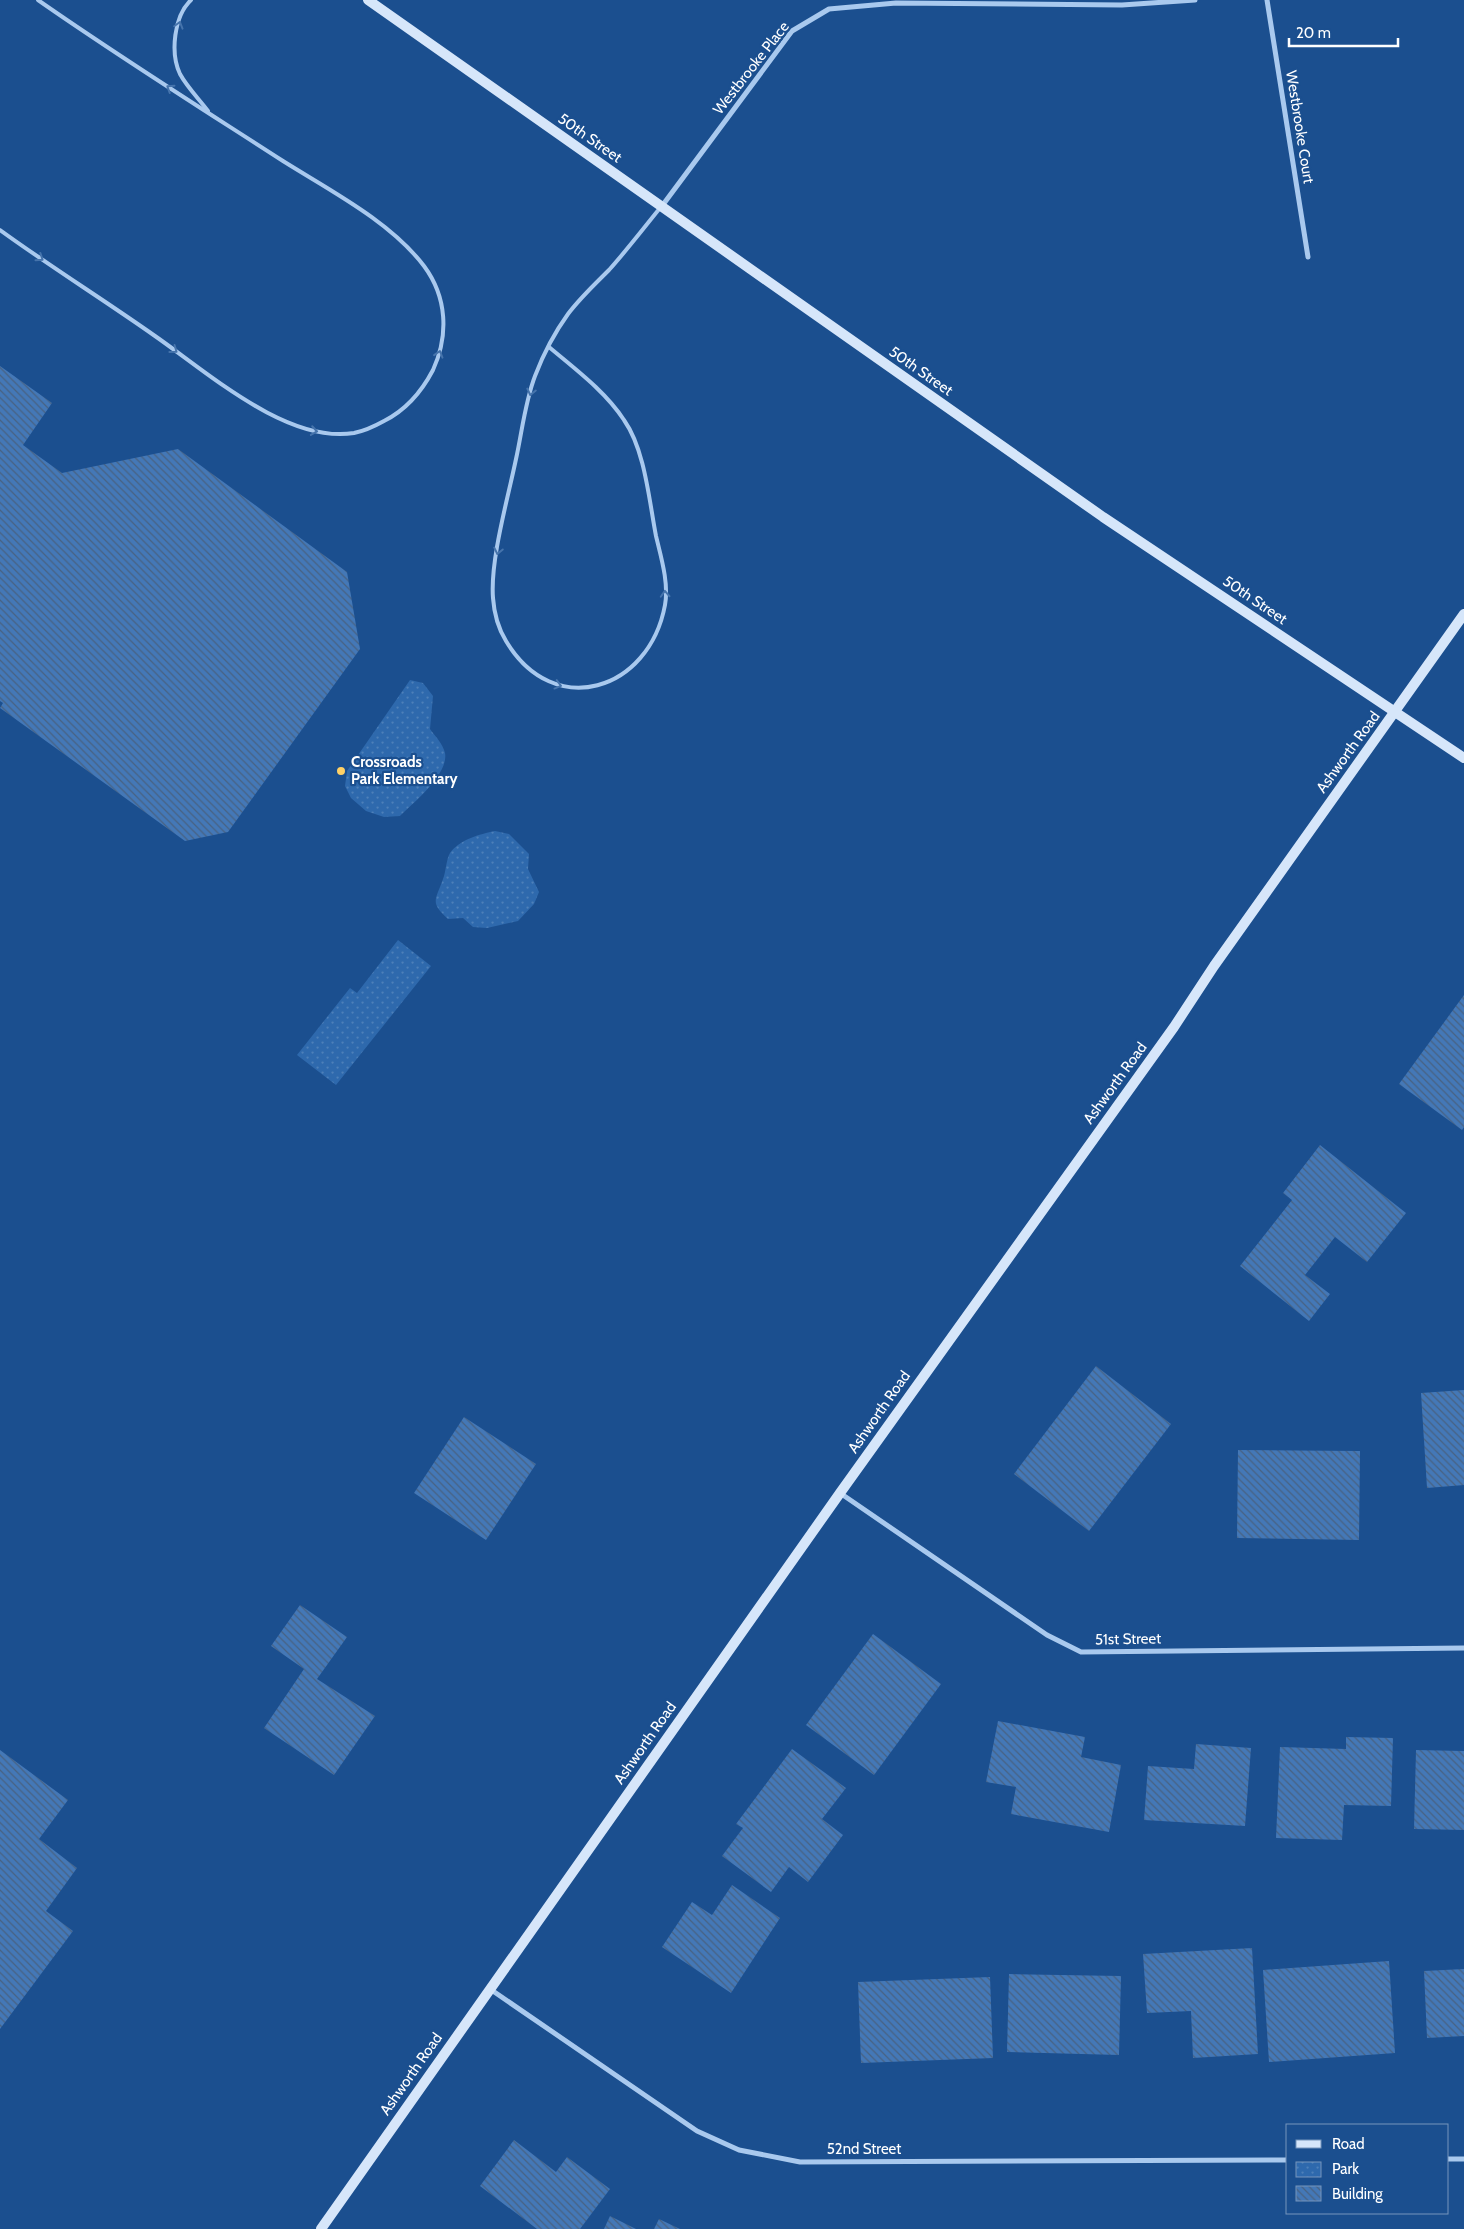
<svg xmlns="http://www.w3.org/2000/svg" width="1464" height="2229" viewBox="0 0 1464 2229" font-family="Cabin,sans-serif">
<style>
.park{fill:url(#park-dots)}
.building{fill:url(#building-back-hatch)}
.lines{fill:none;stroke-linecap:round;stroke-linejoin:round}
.lane{stroke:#a9c9ee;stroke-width:4}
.street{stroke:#a9c9ee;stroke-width:5}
.secondary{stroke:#d6e6fa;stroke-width:10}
.oneway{stroke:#4674ac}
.poi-dot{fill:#ffd166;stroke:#1b4f8f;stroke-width:2}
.labels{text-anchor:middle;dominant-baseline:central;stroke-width:4.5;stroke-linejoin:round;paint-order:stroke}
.street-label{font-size:15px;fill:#fff;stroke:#1b4f8f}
.poi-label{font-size:15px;font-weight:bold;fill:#fff;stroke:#1b4f8f;text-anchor:start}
</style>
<defs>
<pattern id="park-dots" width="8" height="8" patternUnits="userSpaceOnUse" patternTransform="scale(1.25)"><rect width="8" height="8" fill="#2e69ad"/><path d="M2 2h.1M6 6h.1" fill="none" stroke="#4d80b9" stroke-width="1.8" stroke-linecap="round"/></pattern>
<pattern id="building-back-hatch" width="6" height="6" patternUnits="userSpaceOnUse" patternTransform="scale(1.25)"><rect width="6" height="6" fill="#4478b7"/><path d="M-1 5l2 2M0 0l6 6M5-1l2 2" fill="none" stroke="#486282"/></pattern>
</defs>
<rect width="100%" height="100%" fill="#1b4f8f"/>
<!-- park -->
<g class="park">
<path d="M410 680 423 683 433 696 430 729C435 736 443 744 445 753 449 774 413 803 400 816L384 817 366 811 351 798 345 786 347 771Z"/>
<path d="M495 831 509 834 529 854 528 869 539 892 534 904 518 921 487 928 473 927 463 918 448 919C429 902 436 900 443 879 446 872 446 860 450 853 459 840 480 834 495 831Z"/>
<path d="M398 940 431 966 336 1085 297 1055 350 988 357 993Z"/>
</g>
<!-- building -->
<g class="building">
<path d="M0 366 52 403 23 445 62 473 178 449 347 572 360 649 228 832 185 841 0 708 3 703 0 701Z"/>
<path d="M1464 995V1127L1462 1130 1399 1084Z"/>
<path d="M1320 1145 1406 1213 1367 1262 1335 1237 1305 1275 1330 1294 1309 1321 1240 1266 1292 1200 1283 1193Z"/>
<path d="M1096 1366 1171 1424 1089 1531 1014 1474Z"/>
<path d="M1464 1390V1485L1427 1488 1421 1393Z"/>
<path d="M464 1417 536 1464 486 1540 414 1493Z"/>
<path d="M1238 1450 1360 1451 1359 1540 1237 1538Z"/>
<path d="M300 1605 347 1637 317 1679 375 1716 334 1775 264 1728 304 1669 271 1646Z"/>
<path d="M873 1634 941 1684 874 1775 806 1725Z"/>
<path d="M998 1721 1085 1737 1081 1757 1121 1765 1109 1832 1011 1814 1016 1787 986 1782Z"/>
<path d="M1346 1737 1393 1738 1391 1806 1344 1805 1342 1840 1276 1838 1280 1747 1346 1749Z"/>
<path d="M1196 1744 1251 1748 1245 1826 1144 1820 1148 1766 1194 1769Z"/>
<path d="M792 1749 846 1788 822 1819 843 1835 808 1882 789 1867 771 1892 722 1856 743 1828 736 1824Z"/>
<path d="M0 1750 68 1800 39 1839 77 1868 46 1911 73 1931 0 2029Z"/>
<path d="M1416 1750 1464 1751V1830L1414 1829Z"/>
<path d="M732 1885 780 1918 731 1993 662 1947 692 1902 712 1915Z"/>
<path d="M1252 1948 1258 2054 1193 2058 1191 2011 1147 2013 1143 1954Z"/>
<path d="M1389 1961 1395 2053 1269 2062 1263 1970Z"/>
<path d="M1464 1969V2036L1427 2038 1424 1971Z"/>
<path d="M1009 1974 1121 1976 1119 2055 1007 2052Z"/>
<path d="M990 1977 993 2058 861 2063 858 1982Z"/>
<path d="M514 2140 556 2172 567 2157 610 2189 580 2229H537L480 2186Z"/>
<path d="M610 2216 636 2229H604Z"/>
<path d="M659 2219 680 2229H654Z"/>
</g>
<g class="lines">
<!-- lane -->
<g class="lane">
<path d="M191 0C174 16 170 53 180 74 187 87 199 99 208 111"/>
<path d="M0 230C51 267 104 300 155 336 207 372 287 444 354 433 364 431 375 426 384 421 406 410 422 391 433 370 449 335 447 297 424 266 390 221 329 190 283 161 201 108 118 56 38 0"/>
<path d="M549 347C575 369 605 391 624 420 645 450 649 500 656 536 661 557 669 583 665 605 649 691 554 721 506 641 498 628 494 612 493 598 490 560 508 498 516 459 522 432 525 402 535 376 543 355 555 332 568 314 580 298 595 284 609 270 627 250 643 229 660 208"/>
</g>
<!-- street -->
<g class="street">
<path d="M1267 0 1308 257"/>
<path d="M662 206 792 31 829 9 896 3 1122 5 1195 0"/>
<path d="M840 1493 1047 1635 1081 1652 1464 1648"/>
<path d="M490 1989 697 2131 739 2150 800 2162 1288 2160"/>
<path d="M1448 2159H1464"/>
</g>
<!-- secondary -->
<g class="secondary">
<path d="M368 0 1103 517 1464 758"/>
<path d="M321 2229 840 1493 1174 1027 1214 966 1464 614"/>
</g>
</g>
<!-- one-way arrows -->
<defs><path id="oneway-chevron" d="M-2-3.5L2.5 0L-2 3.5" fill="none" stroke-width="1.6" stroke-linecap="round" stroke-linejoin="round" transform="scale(1.25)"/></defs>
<g class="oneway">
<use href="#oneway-chevron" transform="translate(179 25) rotate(-74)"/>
<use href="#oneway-chevron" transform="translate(170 88) rotate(-147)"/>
<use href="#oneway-chevron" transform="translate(40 258) rotate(34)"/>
<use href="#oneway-chevron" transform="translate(174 350) rotate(36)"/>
<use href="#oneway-chevron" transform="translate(439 354) rotate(-73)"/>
<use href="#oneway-chevron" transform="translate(531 392) rotate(103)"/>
<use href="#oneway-chevron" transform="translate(314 431) rotate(9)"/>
<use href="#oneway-chevron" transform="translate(498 551) rotate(102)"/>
<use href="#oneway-chevron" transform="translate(665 594) rotate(-93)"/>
<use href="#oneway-chevron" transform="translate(558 685) rotate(15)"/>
</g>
<!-- markers -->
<circle class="poi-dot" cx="341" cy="771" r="5"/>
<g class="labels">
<!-- street labels -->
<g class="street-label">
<text transform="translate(751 68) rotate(-52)">Westbrooke Place</text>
<text transform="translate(1300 127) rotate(81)">Westbrooke Court</text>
<text transform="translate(590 138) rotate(35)">50th Street</text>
<text transform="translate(921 371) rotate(35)">50th Street</text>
<text transform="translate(1255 600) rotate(34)">50th Street</text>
<text transform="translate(1348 752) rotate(-54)">Ashworth Road</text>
<text transform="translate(1115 1083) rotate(-54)">Ashworth Road</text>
<text transform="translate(879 1412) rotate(-55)">Ashworth Road</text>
<text transform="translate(1128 1639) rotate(-1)">51st Street</text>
<text transform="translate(645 1743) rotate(-55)">Ashworth Road</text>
<text transform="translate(411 2074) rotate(-55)">Ashworth Road</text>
<text x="864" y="2149">52nd Street</text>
</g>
<!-- poi labels -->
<g class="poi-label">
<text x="351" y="762">Crossroads<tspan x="351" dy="17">Park Elementary</tspan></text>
</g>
</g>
<!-- legend -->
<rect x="1286" y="2124" width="162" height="90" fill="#1b4f8f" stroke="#7695bc"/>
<rect x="1296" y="2140" width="25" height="8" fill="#d6e6fa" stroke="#7695bc"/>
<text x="1332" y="2149" font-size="15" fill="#ffffff">Road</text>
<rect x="1296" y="2162" width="25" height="15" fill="url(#park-dots)" stroke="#7695bc"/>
<text x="1332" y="2174" font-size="15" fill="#ffffff">Park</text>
<rect x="1296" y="2186" width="25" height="15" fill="url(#building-back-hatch)" stroke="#7695bc"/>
<text x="1332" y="2199" font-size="15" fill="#ffffff">Building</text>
<!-- scale -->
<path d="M1289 38v8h109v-8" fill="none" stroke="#ffffff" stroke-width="2.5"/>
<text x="1296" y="38" font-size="15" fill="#ffffff" stroke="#1b4f8f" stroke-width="4" paint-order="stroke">20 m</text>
</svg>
